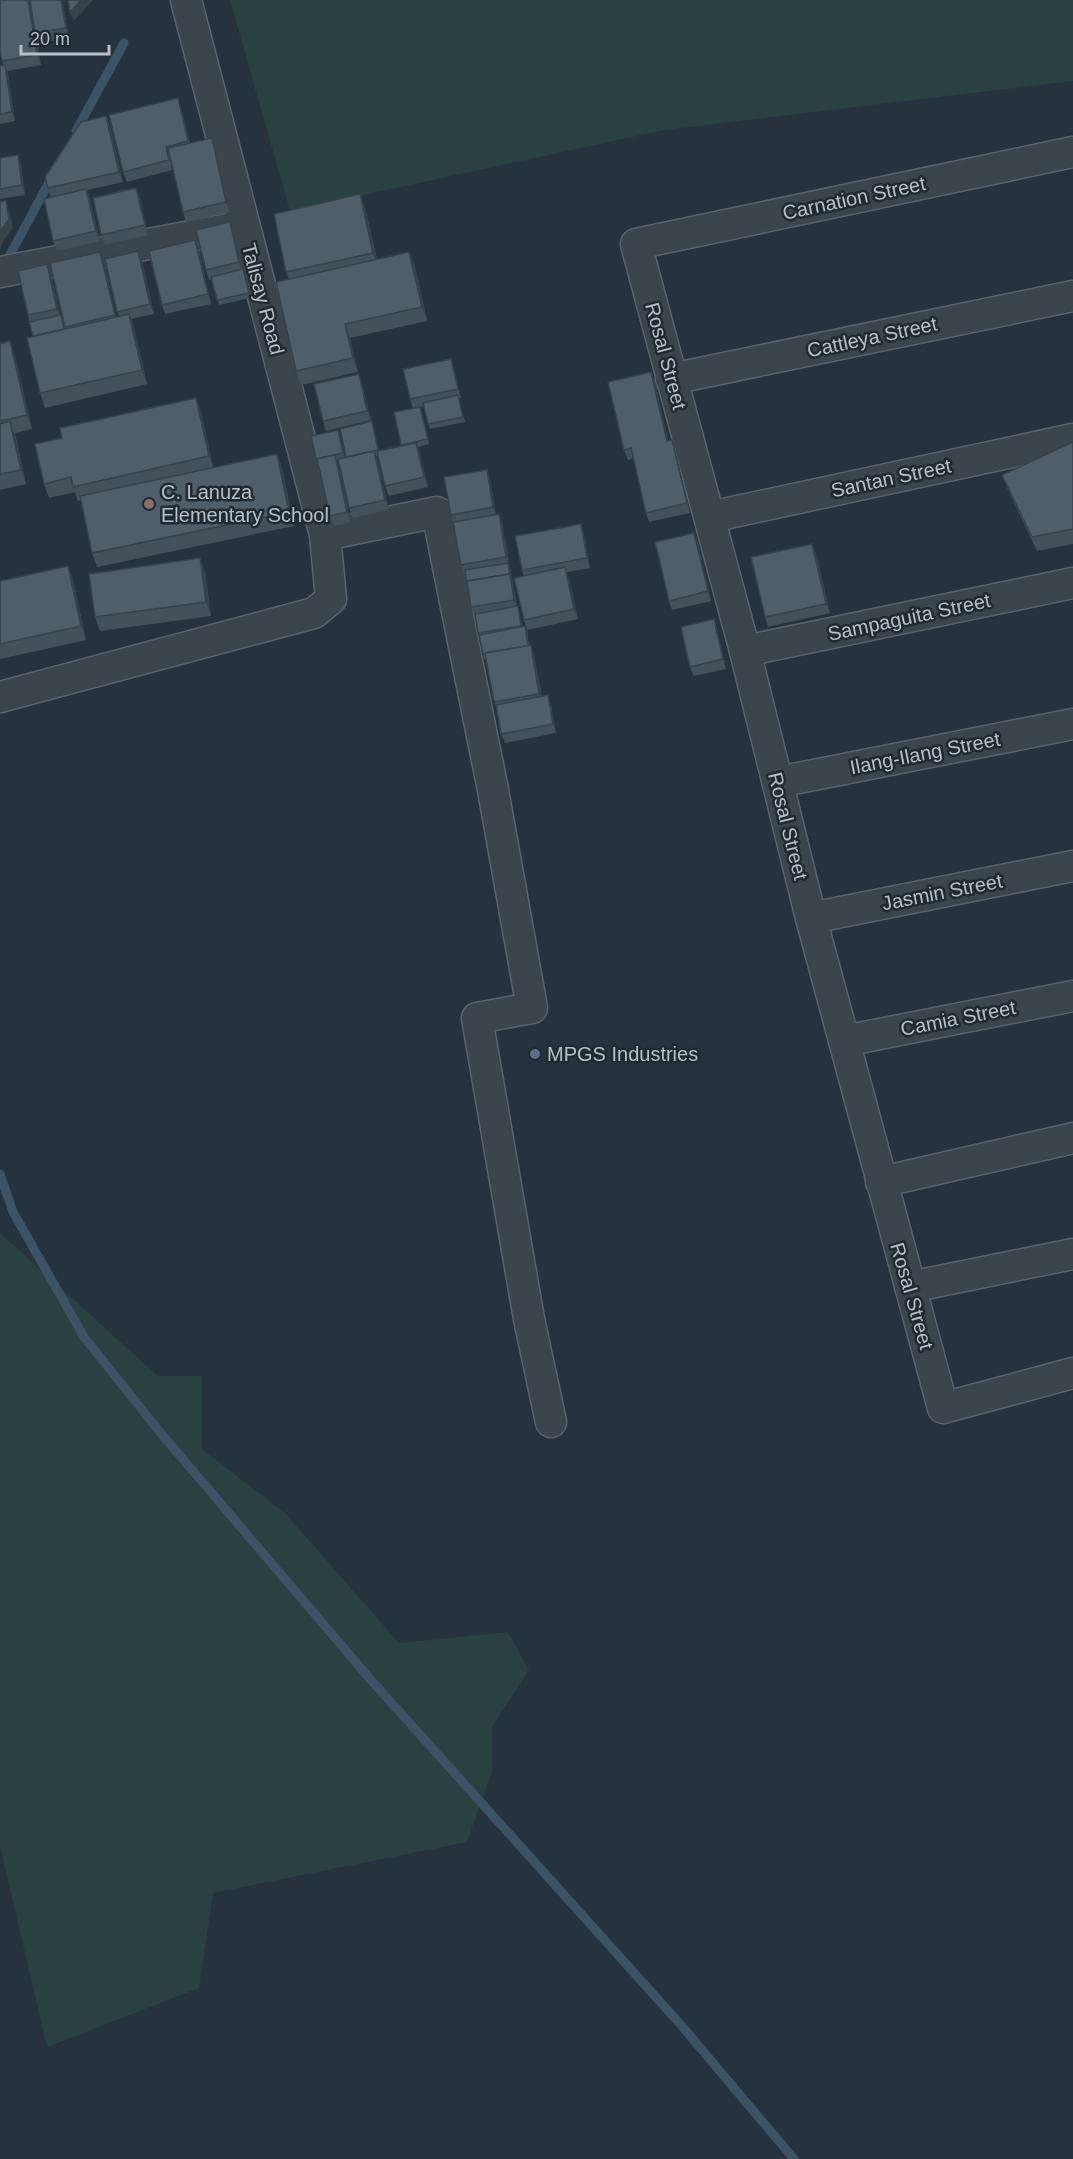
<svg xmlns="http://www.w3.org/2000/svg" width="1073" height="2159" viewBox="0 0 1073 2159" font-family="Arial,sans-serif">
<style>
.green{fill:#294140}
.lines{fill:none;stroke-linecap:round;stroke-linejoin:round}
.stream{stroke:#3c5366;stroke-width:9}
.minor-casing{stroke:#58636c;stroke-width:33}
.minor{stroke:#3a454e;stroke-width:30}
.wall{fill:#44515a}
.shaded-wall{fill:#37424a}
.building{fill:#4f5e69;stroke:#37424a;stroke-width:1.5}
.education-dot{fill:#8d6e63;stroke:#1f2a33;stroke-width:2}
.service-dot{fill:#5c6f8a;stroke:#1f2a33;stroke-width:2}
.labels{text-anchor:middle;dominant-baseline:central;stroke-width:5;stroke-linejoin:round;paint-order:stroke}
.street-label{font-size:20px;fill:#b6c0c9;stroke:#1f2a33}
.poi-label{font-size:20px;fill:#b6c0c9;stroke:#1f2a33;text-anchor:start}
</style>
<rect width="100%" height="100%" fill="#26333e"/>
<!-- green -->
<g class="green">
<path d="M230 0H1073V81L664 130 290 211Z"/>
<path d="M0 1233 158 1376H202V1449L286 1514 399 1643 508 1632 529 1670 492 1727V1772L467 1842 213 1893 199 1988 47 2047 0 1846Z"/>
</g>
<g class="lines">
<!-- stream -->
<g class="stream">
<path d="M76 131 124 43"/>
<path d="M4 266 53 175"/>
<path d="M0 1174 13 1212 84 1337 159 1431 370 1679 681 2025 794 2159"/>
</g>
<defs>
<g id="minor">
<path d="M1073 152 636 244 745 651 811 918 943 1408 1073 1373"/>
<path d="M0 272 239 227"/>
<path d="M671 379 1073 296"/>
<path d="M710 517 1073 439"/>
<path d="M325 535 437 512 493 790 532 1008 477 1018 529 1319 551 1422"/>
<path d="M745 651 1073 583"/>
<path d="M0 697 314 613 331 599 325 535 186 0"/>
<path d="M778 782 1073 724"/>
<path d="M811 918 1073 866"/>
<path d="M844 1041 1073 996"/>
<path d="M881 1182 1073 1138"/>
<path d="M910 1287 1073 1254"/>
</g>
</defs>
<!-- minor casing -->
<use href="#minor" class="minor-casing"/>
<!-- minor -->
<use href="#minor" class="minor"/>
</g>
<!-- wall -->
<g class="wall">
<path d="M0 0H62L69 38 39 43 35 34 41 65 7 71 8 75 15 121 0 124V66L3 65 2 61Z"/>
<path d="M181 108 190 143 212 138 215 148 230 212 186 222 183 212 170 156 172 170 127 182 123 172Z"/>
<path d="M106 116 110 126 123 182 87 190 90 199 100 241 57 251 53 241 51 197 48 188Z"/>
<path d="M18 155 21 165 25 195 0 199V158Z"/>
<path d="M136 188 140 198 148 235 105 245 101 235Z"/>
<path d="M365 208 377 259 409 252 415 266 427 321 350 338 358 372 301 385 296 371 289 279 286 272Z"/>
<path d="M230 222 233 232 242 269 245 274 250 298 219 305 212 279 209 280 206 270Z"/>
<path d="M199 250 211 304 165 314 162 305Z"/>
<path d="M138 251 142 261 154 314 131 319 134 328 147 384 45 408 40 393 33 336 28 315 47 264 51 274 60 315 64 329H65L50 263 100 252 104 261 116 317 119 316 117 312Z"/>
<path d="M10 341 15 356 32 429 15 433 26 484 0 490V344Z"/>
<path d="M451 359 454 368 461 398 459 399 465 422 430 429 424 406 420 407 429 444 418 447 428 487 389 496 385 486 378 456H376L389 510 353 518 349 508 338 459 337 460 351 522 334 526 330 516 316 459 338 430 345 457H346L372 421 379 451 401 446 413 408 410 399Z"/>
<path d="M655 382 668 441 672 440 675 450 690 513 649 522 646 513 633 458 628 460 624 450Z"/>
<path d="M362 384 371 420 326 431 323 421Z"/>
<path d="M196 398 201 412 213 468 277 454 282 468 294 526 97 567 92 553 81 500 78 501 75 492 49 498 44 484 62 438Z"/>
<path d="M1073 442V544L1037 551 1008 490 1002 475Z"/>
<path d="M487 470 490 479 496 514H499L502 523 517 606 519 611 522 627 527 631 529 645H531L534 655 542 696 551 705 556 733 505 743 501 734 497 709 494 702 486 659 484 660 483 655 475 617 471 607 466 574H464L461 565 453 522 451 515Z"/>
<path d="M581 524 584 534 590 568 567 572 578 619 527 630 524 620V576L522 570Z"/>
<path d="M694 533 698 543 711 601 672 610 669 601Z"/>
<path d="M812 544 816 553 830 613 768 627 765 617Z"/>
<path d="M68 566 73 580 86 640 0 659V581Z"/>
<path d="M205 572 211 616 100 631 95 617Z"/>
<path d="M714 619 717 629 726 669 694 676 690 667Z"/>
</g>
<!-- shaded-wall -->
<g class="shaded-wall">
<path d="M28 0H30L41 65 37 55Z"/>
<path d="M61 0H62L63 4 69 38 66 28Z"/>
<path d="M81 0H93L74 21 70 12Z"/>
<path d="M5 65 8 75 15 121 12 112Z"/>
<path d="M178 98 181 108 192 151 188 141Z"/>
<path d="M106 116 110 126 123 182 119 172Z"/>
<path d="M212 138 215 148 230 212 226 202Z"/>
<path d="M18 155 21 165 25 195 22 185Z"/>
<path d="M136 188 140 198 148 235 145 225Z"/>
<path d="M86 189 90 199 100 241 96 231Z"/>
<path d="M360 194 365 208 378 267 373 253Z"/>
<path d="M6 201 9 210 13 228 4 240 0 249V232Z"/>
<path d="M230 222 233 232 243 272 239 262Z"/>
<path d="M195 240 199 250 211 304 208 294Z"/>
<path d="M138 251 142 261 154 314 150 304Z"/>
<path d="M100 252 104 261 118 325 115 315Z"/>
<path d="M409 252 415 266 427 321 422 307Z"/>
<path d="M47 264 51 274 61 318 57 309Z"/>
<path d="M129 314 134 328 147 384 142 370Z"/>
<path d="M345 324 350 338 358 372 353 358Z"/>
<path d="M10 341 15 356 32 429 27 415Z"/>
<path d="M451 359 454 368 461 398 458 389Z"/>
<path d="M651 372 655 382 670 451 667 441Z"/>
<path d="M359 374 362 384 371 420 367 411Z"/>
<path d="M196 398 201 412 214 470 209 456Z"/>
<path d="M10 421 15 436 26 484 21 470Z"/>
<path d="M672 440 675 450 690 513 687 503Z"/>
<path d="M416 443 420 452 428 487 424 477Z"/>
<path d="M374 451 378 461 389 510 385 500Z"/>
<path d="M277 454 282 468 294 526 289 512Z"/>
<path d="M335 455 339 465 351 522 347 512Z"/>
<path d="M487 470 490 479 497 517 493 507Z"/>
<path d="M499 514 502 523 518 609 514 600Z"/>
<path d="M581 524 584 534 590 568 587 558Z"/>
<path d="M694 533 698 543 711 601 708 591Z"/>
<path d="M812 544 816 553 830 613 826 604Z"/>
<path d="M200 558 205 572 211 616 206 602Z"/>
<path d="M68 566 73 580 86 640 81 626Z"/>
<path d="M565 567 569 577 578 619 574 609Z"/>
<path d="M714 619 717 629 726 669 723 659Z"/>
<path d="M531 645 534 655 543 703 539 694Z"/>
<path d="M548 695 551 705 556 733 553 724Z"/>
</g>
<!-- building -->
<g class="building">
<path d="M0 0H28L37 55 2 61 0 50Z"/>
<path d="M30 0H61L66 28 35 33Z"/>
<path d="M68 0H81L70 12Z"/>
<path d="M5 65 12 112 0 114V66Z"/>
<path d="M178 98 188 141 166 147 169 160 123 172 109 115Z"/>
<path d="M106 116 119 172 48 188 45 177 81 122Z"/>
<path d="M212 138 226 202 183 212 168 148Z"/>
<path d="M18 155 22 185 0 189V158Z"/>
<path d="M136 188 145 225 101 235 93 198Z"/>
<path d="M86 189 96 231 53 241 44 199Z"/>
<path d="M360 194 373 253 286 272 274 214Z"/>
<path d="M6 201 9 219 0 232V202Z"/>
<path d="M230 222 239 262 206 270 196 230Z"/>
<path d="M195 240 208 294 162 305 149 251Z"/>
<path d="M138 251 150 304 117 312 105 259Z"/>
<path d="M100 252 115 315 65 327 50 263Z"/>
<path d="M409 252 422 307 345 324 353 358 296 371 276 282Z"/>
<path d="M47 264 57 309 28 315 18 271Z"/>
<path d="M243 269 249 293 217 300 211 277Z"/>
<path d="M129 314 142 370 40 393 27 338Z"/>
<path d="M61 315 64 329 33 336 29 322Z"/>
<path d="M10 341 27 415 0 421V344Z"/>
<path d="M451 359 458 389 410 399 403 369Z"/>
<path d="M651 372 667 441 672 440 687 503 646 513 631 448 624 450 608 382Z"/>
<path d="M359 374 367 411 323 421 314 384Z"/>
<path d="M458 395 463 417 428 424 423 403Z"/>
<path d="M196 398 209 456 73 487 71 477 44 484 35 444 62 438 60 428Z"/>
<path d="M420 407 428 439 401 445 394 412Z"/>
<path d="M10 421 21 470 0 474V424Z"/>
<path d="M372 421 378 450 346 457 340 429Z"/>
<path d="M338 430 343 453 316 459 311 436Z"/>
<path d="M1073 442V529L1032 537 1002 475Z"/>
<path d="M416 443 424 477 385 486 377 451Z"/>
<path d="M374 451 385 500 349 508 338 459Z"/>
<path d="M277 454 289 512 92 553 80 496Z"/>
<path d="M335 455 347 512 330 516 317 459Z"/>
<path d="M487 470 493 507 451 515 444 477Z"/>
<path d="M499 514 506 557 461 565 453 522Z"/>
<path d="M581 524 587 558 522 570 515 536Z"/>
<path d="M694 533 708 591 669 601 655 542Z"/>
<path d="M812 544 826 604 765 617 751 557Z"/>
<path d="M200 558 206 602 95 617 89 574Z"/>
<path d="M508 563 510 576V574L467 581V584L465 570Z"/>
<path d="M68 566 81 626 0 644V581Z"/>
<path d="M565 567 574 609 524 620 514 578Z"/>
<path d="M510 574 514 600 471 607 467 581Z"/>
<path d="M518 606 521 626 478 633 475 614Z"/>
<path d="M714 619 723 659 690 667 681 627Z"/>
<path d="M525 626 528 646 485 653V654L483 655 479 635Z"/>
<path d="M531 645 539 694 494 702 485 653Z"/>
<path d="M548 695 553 724 501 734 496 705Z"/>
</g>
<!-- markers -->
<circle class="education-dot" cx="149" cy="504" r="6"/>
<circle class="service-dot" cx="535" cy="1054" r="6"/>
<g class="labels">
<!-- street labels -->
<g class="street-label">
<text transform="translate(854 198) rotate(-12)">Carnation Street</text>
<text transform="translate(263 299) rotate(75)">Talisay Road</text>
<text transform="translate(872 337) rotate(-12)">Cattleya Street</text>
<text transform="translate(666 356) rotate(75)">Rosal Street</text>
<text transform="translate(891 478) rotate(-12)">Santan Street</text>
<text transform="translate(909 617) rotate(-12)">Sampaguita Street</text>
<text transform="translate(925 753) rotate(-11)">Ilang-Ilang Street</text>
<text transform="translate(788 826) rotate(76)">Rosal Street</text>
<text transform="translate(942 892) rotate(-11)">Jasmin Street</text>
<text transform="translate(958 1018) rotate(-11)">Camia Street</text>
<text transform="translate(912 1296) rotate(74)">Rosal Street</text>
</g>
<!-- poi labels -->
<g class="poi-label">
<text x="161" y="492">C. Lanuza<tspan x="161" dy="23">Elementary School</tspan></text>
<text x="547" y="1054">MPGS Industries</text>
</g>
</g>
<!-- scale -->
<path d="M21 45v9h88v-9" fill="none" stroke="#b6c0c9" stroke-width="3"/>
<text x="30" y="45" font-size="18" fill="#b6c0c9" stroke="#1f2a33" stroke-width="4.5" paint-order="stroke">20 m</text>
</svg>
